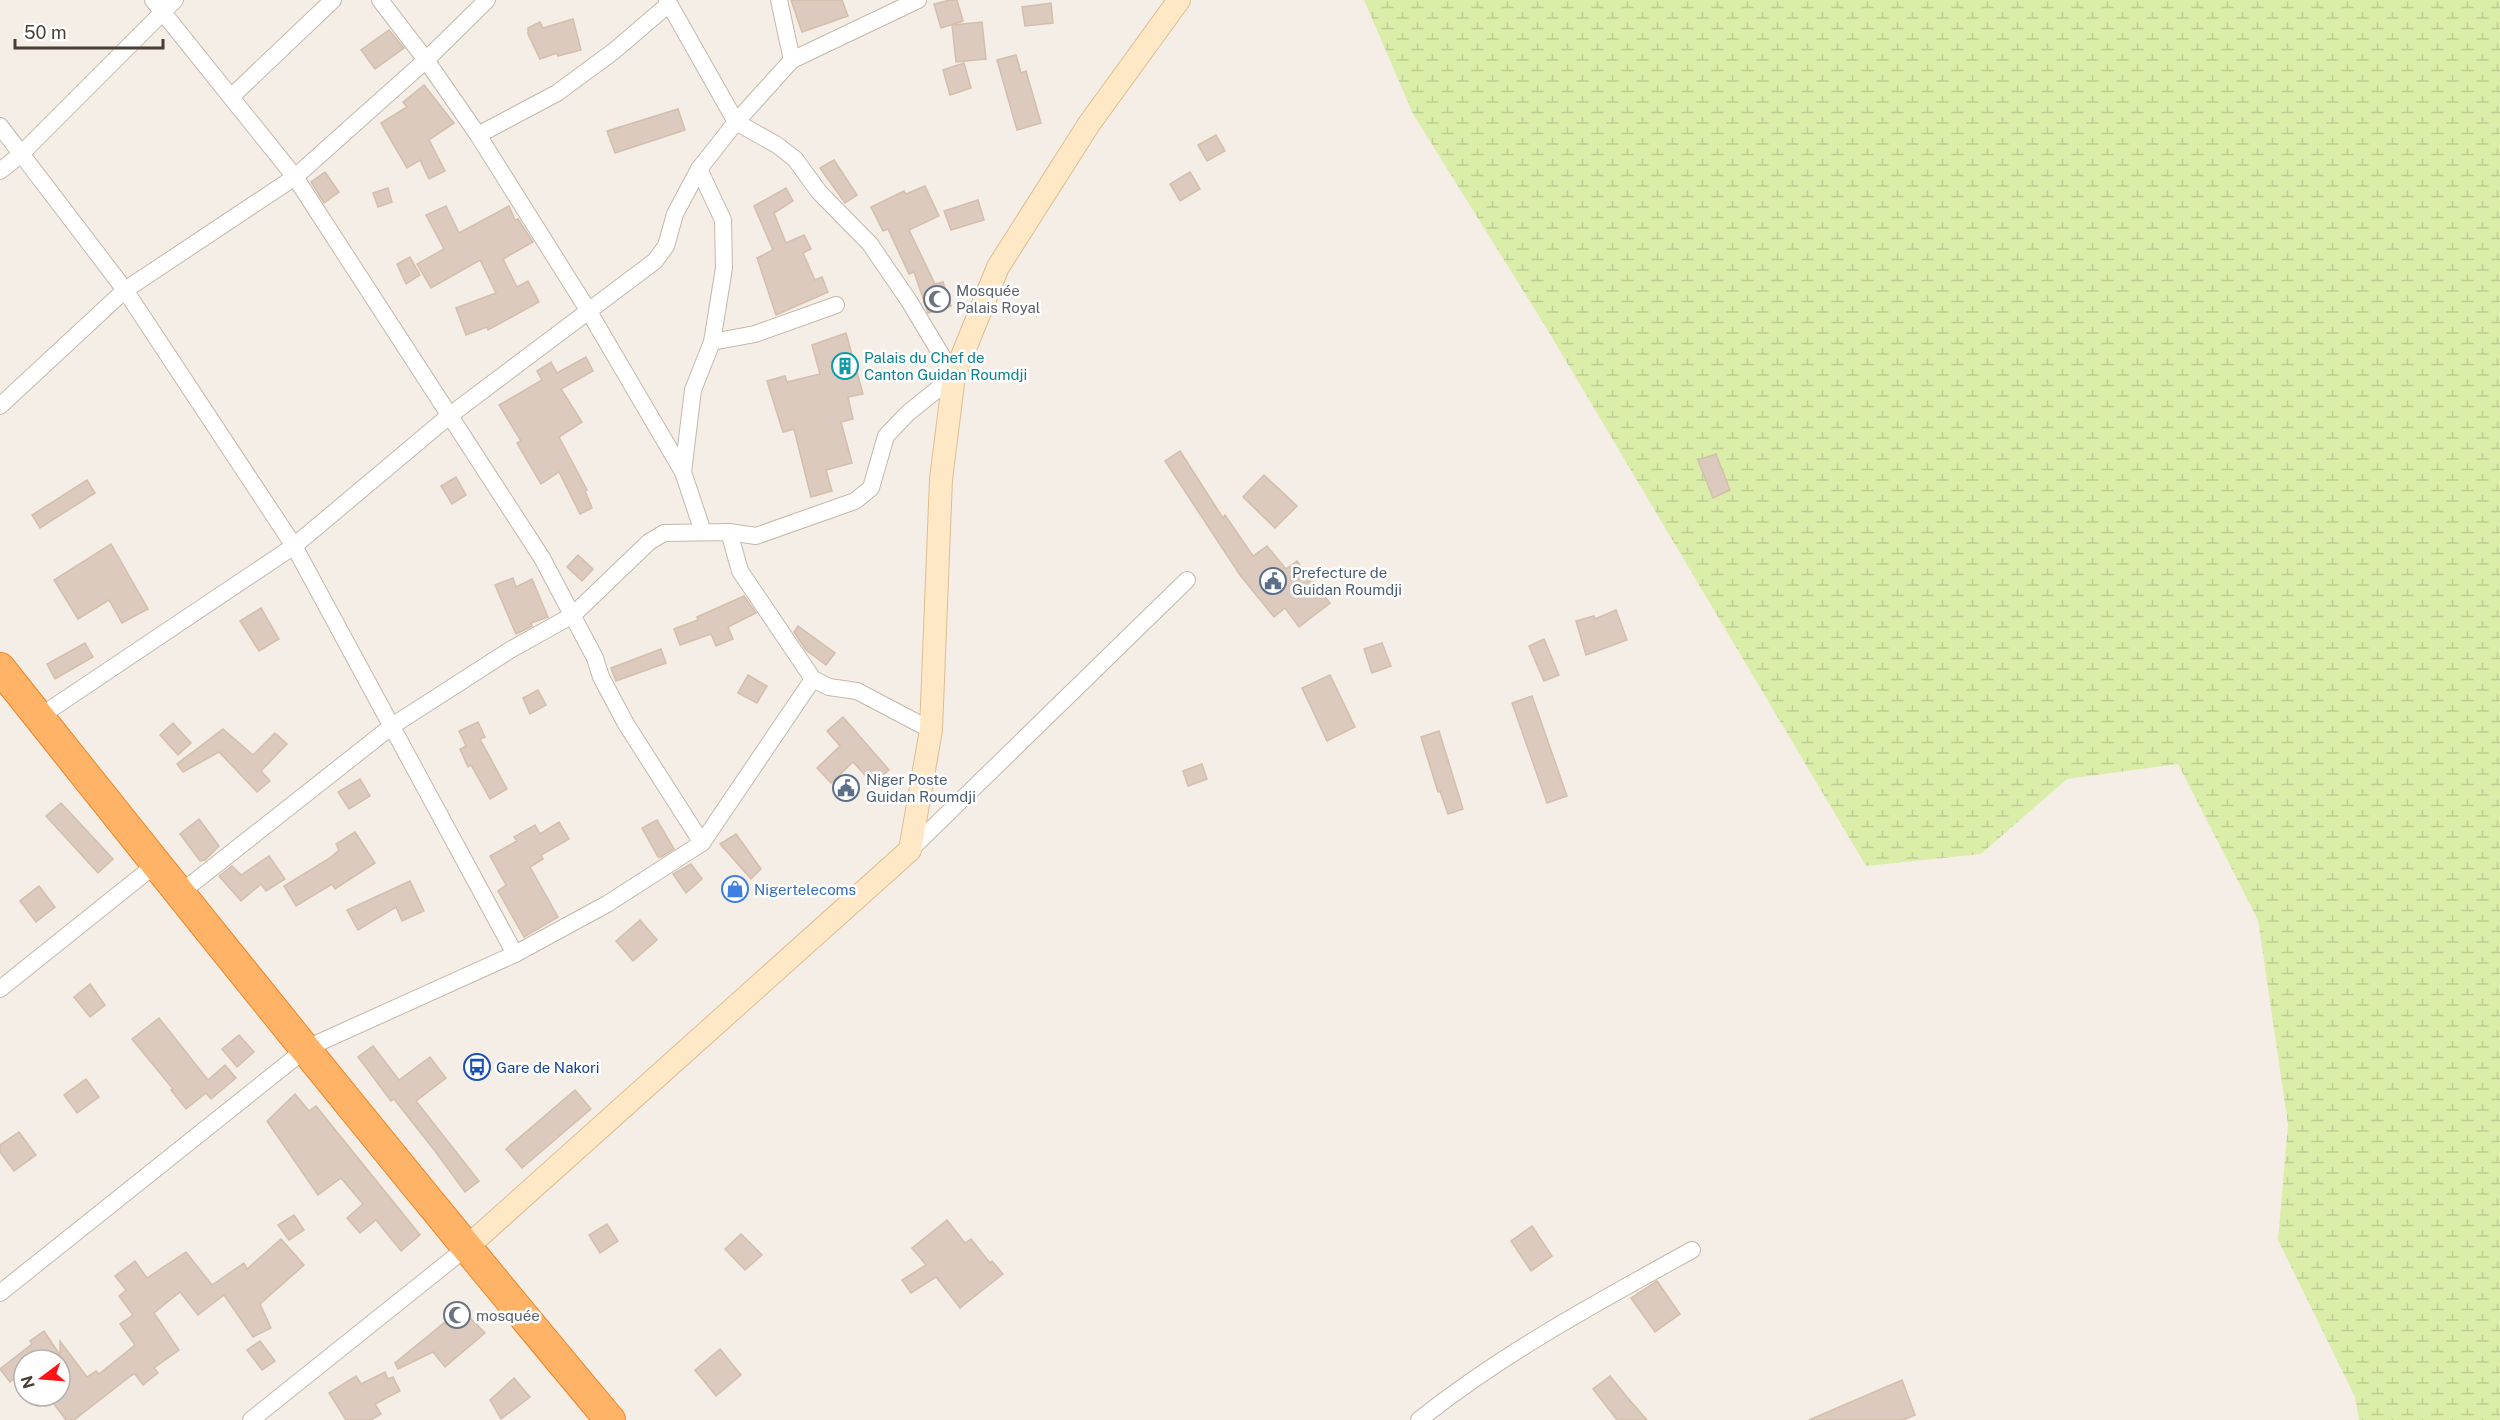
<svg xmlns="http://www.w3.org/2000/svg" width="2500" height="1420" viewBox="0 0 2500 1420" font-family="'Public Sans',sans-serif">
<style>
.wetland{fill:url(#wetland-marsh)}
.building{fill:#dbcabd;stroke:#d4beac;stroke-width:1.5}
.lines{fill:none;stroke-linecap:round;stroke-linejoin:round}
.street-casing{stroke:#c5b7aa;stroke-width:18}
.secondary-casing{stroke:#debd92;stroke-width:24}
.highway-casing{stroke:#f08425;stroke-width:32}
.street{stroke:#fff;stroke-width:16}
.secondary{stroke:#ffe8c6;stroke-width:22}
.highway{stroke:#ffb367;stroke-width:30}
.labels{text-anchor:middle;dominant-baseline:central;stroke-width:5;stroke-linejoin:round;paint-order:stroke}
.worship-label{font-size:15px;fill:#5b616d;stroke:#fff;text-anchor:start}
.culture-label{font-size:15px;fill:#0d838f;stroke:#fff;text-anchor:start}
.service-label{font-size:15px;fill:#4e5e75;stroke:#fff;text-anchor:start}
.shop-label{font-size:15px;fill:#366cbe;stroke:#fff;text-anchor:start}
.transit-label{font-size:15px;fill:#164399;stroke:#fff;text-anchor:start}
</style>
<defs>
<pattern id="wetland-marsh" width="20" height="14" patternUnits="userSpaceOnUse" patternTransform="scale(1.5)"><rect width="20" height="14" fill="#daeeaa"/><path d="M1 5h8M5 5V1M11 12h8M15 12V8" fill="none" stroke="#bdcd93"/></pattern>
</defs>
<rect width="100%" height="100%" fill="#f5eee6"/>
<!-- wetland -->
<path class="wetland" d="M1364 0H2500V1420H2359L2355 1397 2278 1240 2288 1124 2258 920 2178 764 2067 779 1981 854 1866 866 1547 329 1413 114Z"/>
<!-- building -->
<g class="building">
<path d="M791 0H842L848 16 802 32Z"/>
<path d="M950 0H957L963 21 941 28 934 4Z"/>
<path d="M1051 3 1053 23 1025 26 1022 7Z"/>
<path d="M573 19 581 50 558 56 557 53 540 59 528 34V28L540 22 543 28Z"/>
<path d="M982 22 986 59 956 62 952 25Z"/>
<path d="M389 30 404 48 375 69 361 50Z"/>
<path d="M1016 55 1021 73 1026 71 1041 123 1017 130 997 60Z"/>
<path d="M964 63 971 88 950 95 943 70Z"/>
<path d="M424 85 454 123 429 140 445 171 429 179 420 160 407 168 381 123 407 107 403 102Z"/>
<path d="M678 109 685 130 615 153 607 131Z"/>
<path d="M1216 135 1225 151 1207 161 1198 145Z"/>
<path d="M834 160 857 195 845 203 820 168Z"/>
<path d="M325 172 339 192 324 203 311 182Z"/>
<path d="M1190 172 1200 189 1180 201 1170 184Z"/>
<path d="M925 186 939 216 909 230 935 284 943 282 951 306 928 313 914 272 909 274 888 229 883 231 871 207 904 191 906 194Z"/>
<path d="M388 188 392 202 378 207 373 193Z"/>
<path d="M786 188 793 201 774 213 786 243 804 235 811 249 803 253 815 280 822 277 828 292 776 315 757 258 773 250 754 206Z"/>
<path d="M978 200 984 220 951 230 944 211Z"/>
<path d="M446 206 459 233 509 206 515 220 518 219 533 242 503 259 517 287 528 281 539 302 488 330 487 327 466 335 456 308 496 293 480 260 431 288 417 264 444 249 426 215Z"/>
<path d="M410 257 420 275 406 284 397 264Z"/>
<path d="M846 333 863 394 848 397 853 419 841 422 852 463 826 470 832 491 811 497 794 429 783 432 767 381 785 376 787 382 820 374 812 345Z"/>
<path d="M586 357 593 371 561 389 582 422 559 437 587 490 585 491 592 508 580 514 559 472 541 484 517 443 521 441 499 405 542 380 537 371 551 362 557 373Z"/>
<path d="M1180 451 1223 518 1225 515 1253 556 1267 546 1286 569 1297 561 1330 603 1299 627 1285 608 1274 617 1240 575 1165 461Z"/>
<path d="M1716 454 1730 490 1713 498 1698 460Z"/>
<path d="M1264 475 1297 506 1275 528 1243 497Z"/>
<path d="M456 477 466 495 452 504 441 486Z"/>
<path d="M87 480 95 493 40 528 32 515Z"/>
<path d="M111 544 148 609 122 623 109 600 78 619 54 580Z"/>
<path d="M578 555 593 569 582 581 567 567Z"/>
<path d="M513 578 516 587 532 579 548 617 531 623 532 626 516 634 495 585Z"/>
<path d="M744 596 756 613 728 627 733 639 716 646 711 634 680 645 674 629 698 620 697 617Z"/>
<path d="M261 608 279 639 259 651 240 621Z"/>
<path d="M1616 610 1627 640 1586 655 1576 621 1594 616 1595 619Z"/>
<path d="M798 626 835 653 826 665 806 650 794 632Z"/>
<path d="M1544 639 1559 675 1544 681 1529 646Z"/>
<path d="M85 643 93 657 55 679 47 664Z"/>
<path d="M1382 643 1391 666 1372 673 1364 649Z"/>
<path d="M661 649 666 663 616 681 611 668Z"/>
<path d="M748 675 767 686 757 703 738 693Z"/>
<path d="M1330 675 1355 727 1327 741 1302 688Z"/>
<path d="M538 690 546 705 530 714 523 698Z"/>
<path d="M1532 696 1567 796 1547 803 1512 703Z"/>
<path d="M843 717 889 770 873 784 853 762 831 783 817 768 840 746 827 731Z"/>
<path d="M478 722 485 737 480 739 507 789 490 799 471 765 468 767 460 749 466 746 459 731Z"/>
<path d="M173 723 191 743 178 755 160 735Z"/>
<path d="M223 729 253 755 275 733 287 744 261 771 270 781 257 792 219 752 183 772 177 764Z"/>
<path d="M1439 731 1463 809 1448 814 1440 791 1438 792 1421 737Z"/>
<path d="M1202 764 1207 779 1188 786 1183 771Z"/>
<path d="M360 779 370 796 349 809 338 792Z"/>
<path d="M61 803 113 859 98 873 46 816Z"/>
<path d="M199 819 219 846 205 860 200 861 180 834Z"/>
<path d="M657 820 674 849 661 857H658L642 828Z"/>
<path d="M559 822 569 839 541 855 543 859 530 867 558 917 524 937 498 891 506 885 490 856 517 841 514 837 535 825 540 834Z"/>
<path d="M355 832 375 863 335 889 332 884 296 906 284 886 330 858 339 850 336 844Z"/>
<path d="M736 834 761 869 751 879 720 844Z"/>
<path d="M269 856 285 879 266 891 261 884 241 901 219 876 232 866 241 875Z"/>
<path d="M691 864 702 879 686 893 673 874Z"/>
<path d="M410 881 424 911 402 921 396 907 358 930 347 910Z"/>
<path d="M39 886 55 907 36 922 20 901Z"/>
<path d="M640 920 657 940 633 961 616 941Z"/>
<path d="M90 984 105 1005 90 1017 74 997Z"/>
<path d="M159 1018 208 1080 225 1065 236 1078 211 1099 206 1093 186 1109 171 1090 173 1089 132 1039Z"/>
<path d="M239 1035 254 1052 237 1067 222 1049Z"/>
<path d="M373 1046 399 1080 430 1057 446 1078 416 1101 479 1181 465 1192 435 1151 394 1099 391 1101 358 1057Z"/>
<path d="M86 1079 99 1097 77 1113 64 1095Z"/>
<path d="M575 1090 591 1109 522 1168 506 1149Z"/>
<path d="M295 1094 309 1111 316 1106 420 1235 401 1251 376 1220 360 1233 347 1218 363 1204 341 1178 318 1195 267 1121Z"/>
<path d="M19 1132 36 1155 14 1171 0 1152V1145Z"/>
<path d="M294 1215 304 1230 289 1240 278 1225Z"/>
<path d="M947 1220 965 1243 971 1239 990 1263 992 1261 1003 1274 960 1308 936 1277 911 1293 902 1280 926 1265 912 1248Z"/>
<path d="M607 1224 618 1241 600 1253 589 1235Z"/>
<path d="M1532 1226 1552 1256 1531 1271 1511 1241Z"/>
<path d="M741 1234 762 1255 745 1270 725 1249Z"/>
<path d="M281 1239 304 1265 260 1304 271 1328 253 1337 224 1295 198 1315 180 1292 154 1313 179 1350 154 1368 158 1373 143 1385 135 1374 132 1375 74 1420H66L48 1396H60V1360L42 1358 24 1360V1371L10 1382 0 1369 32 1344 30 1341 44 1331 60 1355V1341L87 1377 96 1371 99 1374 135 1345 120 1324 133 1315 119 1296 126 1290 115 1276 135 1261 147 1278 186 1252 212 1285 244 1263 247 1269Z"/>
<path d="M1657 1281 1680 1314 1655 1332 1631 1298Z"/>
<path d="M461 1309 485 1333 445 1367 433 1352 398 1369 395 1363Z"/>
<path d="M260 1341 275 1361 262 1370 247 1350Z"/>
<path d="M720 1349 741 1375 716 1396 695 1370Z"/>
<path d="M385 1372 388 1379 393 1377 400 1391 375 1404 381 1414 371 1420H346L329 1393 356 1376 361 1384Z"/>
<path d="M1610 1376 1627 1397 1647 1420H1617L1593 1389Z"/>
<path d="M514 1378 530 1397 501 1419 490 1400Z"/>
<path d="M1902 1380 1915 1415 1903 1420H1809Z"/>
</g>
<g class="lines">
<defs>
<g id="street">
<path d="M153 0 295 177 542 558 595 658 601 677 626 724 702 843"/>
<path d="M380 0 426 60 478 135 588 310 683 472 703 532"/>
<path d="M779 0 792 60"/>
<path d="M231 97 333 0"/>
<path d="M0 126 125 290 294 546 515 954"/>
<path d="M478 135 557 93 614 51 669 4"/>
<path d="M0 171 20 155 175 0"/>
<path d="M712 342 755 334 836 305"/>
<path d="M0 406 125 290 295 177 426 60 487 0"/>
<path d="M683 472 693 390 712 342 724 268 723 220 699 169"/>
<path d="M729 532 740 571 813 679 829 687 857 691 931 730"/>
<path d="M39 717 294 546 449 416 655 261 666 246 675 214 699 169 736 122 792 60 918 0"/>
<path d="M910 850 1187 580"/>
<path d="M179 894 392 726 510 650 573 615 649 542 664 533 729 532 756 536 855 501 871 488 886 436 908 413 954 376 909 301 870 244 819 192 795 159 777 145 736 122 667 0"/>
<path d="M0 989 155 865"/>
<path d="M0 1293 307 1048 515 954 607 904 702 843 813 679"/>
<path d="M251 1420 466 1248"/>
<path d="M1419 1420C1503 1353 1598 1302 1692 1250"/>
</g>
<path id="secondary" d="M466 1248 910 850 931 730 941 479 954 376 998 267 1089 124 1179 0"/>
<path id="highway" d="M0 668C201 921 403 1173 610 1420"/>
</defs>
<!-- street casing -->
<use href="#street" class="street-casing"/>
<!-- secondary casing -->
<use href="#secondary" class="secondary-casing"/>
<!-- highway casing -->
<use href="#highway" class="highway-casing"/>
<!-- street -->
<use href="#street" class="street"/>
<!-- secondary -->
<use href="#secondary" class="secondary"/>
<!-- highway -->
<use href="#highway" class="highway"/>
</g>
<!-- icons -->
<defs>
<symbol id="mosque-ring" viewBox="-11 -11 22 22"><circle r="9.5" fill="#fff" stroke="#6b7280" stroke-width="1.5"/><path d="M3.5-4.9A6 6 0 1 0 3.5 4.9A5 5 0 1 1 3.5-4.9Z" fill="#6b7280"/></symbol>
<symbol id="building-ring" viewBox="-11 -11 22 22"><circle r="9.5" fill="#fff" stroke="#0f9aa8" stroke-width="1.5"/><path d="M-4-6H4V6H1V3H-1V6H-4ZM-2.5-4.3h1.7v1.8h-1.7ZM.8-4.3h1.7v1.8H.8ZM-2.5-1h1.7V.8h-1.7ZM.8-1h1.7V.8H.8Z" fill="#0f9aa8"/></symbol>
<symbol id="civic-ring" viewBox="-11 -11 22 22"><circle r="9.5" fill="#fff" stroke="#5c6f8a" stroke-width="1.5"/><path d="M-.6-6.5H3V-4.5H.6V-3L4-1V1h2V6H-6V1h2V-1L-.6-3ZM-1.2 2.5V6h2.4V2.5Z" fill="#5c6f8a"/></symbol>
<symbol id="shop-ring" viewBox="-11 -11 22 22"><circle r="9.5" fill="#fff" stroke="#3f7fe0" stroke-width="1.5"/><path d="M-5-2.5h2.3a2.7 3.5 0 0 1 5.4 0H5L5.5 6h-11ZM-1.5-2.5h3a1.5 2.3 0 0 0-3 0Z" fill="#3f7fe0"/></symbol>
<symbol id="bus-ring" viewBox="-11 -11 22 22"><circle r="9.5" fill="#fff" stroke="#1a4fb4" stroke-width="1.5"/><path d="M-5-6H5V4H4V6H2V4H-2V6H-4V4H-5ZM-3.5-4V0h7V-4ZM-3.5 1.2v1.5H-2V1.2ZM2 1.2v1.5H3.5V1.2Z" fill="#1a4fb4"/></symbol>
</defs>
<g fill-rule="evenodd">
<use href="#mosque-ring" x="922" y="284" width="30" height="30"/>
<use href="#building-ring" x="830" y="351" width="30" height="30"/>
<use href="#civic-ring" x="1258" y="566" width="30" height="30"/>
<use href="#civic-ring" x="831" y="773" width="30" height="30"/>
<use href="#shop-ring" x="720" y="874" width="30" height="30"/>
<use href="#bus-ring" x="462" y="1052" width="30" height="30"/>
<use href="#mosque-ring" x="442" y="1300" width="30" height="30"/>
</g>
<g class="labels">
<!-- worship labels -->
<g class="worship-label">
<text x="956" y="290">Mosquée<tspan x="956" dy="17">Palais Royal</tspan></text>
<text x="476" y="1315">mosquée</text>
</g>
<!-- culture labels -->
<g class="culture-label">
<text x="864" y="357">Palais du Chef de<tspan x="864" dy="17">Canton Guidan Roumdji</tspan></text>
</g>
<!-- service labels -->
<g class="service-label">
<text x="1292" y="572">Prefecture de<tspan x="1292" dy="17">Guidan Roumdji</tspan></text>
<text x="866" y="779">Niger Poste<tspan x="866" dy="17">Guidan Roumdji</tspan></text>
</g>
<!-- shop labels -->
<g class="shop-label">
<text x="754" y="889">Nigertelecoms</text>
</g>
<!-- transit labels -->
<g class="transit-label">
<text x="496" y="1067">Gare de Nakori</text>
</g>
</g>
<!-- north arrow -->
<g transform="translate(42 1378) rotate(254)"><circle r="28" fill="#ffffff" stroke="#b6b1ae" stroke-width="1.5"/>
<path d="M0-4.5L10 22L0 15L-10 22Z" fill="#ff1316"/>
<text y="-9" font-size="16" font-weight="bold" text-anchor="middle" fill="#493d34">N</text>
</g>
<!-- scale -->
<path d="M15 39v9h148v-9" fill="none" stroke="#493d34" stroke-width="3"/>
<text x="24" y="39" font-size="18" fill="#493d34" stroke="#ffffff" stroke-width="4.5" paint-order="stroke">50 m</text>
</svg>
